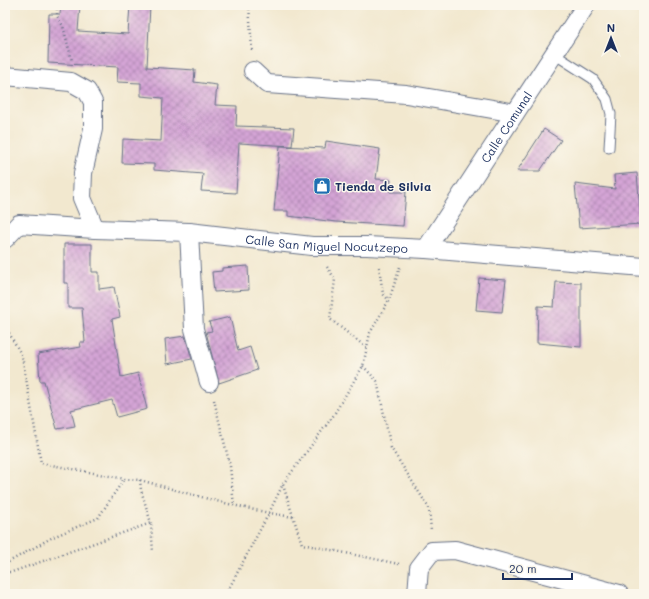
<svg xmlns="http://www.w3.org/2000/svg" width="649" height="599" viewBox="0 0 649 599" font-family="Mali,sans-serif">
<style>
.building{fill:url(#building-cross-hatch)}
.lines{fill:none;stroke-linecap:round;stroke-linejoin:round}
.lane-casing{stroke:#667086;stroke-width:11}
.street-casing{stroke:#667086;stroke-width:20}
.path{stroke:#667086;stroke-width:2.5;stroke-dasharray:1 3;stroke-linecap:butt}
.lane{stroke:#fff;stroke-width:9}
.street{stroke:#fff;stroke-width:18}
.labels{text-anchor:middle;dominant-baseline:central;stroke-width:3;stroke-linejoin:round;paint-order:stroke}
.street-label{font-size:12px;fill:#1b2f5e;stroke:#fbf7ec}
.poi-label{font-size:12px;font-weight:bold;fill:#1b2f5e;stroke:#fbf7ec;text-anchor:start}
</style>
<defs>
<pattern id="building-cross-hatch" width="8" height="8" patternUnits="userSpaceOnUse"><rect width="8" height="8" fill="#d4a4d5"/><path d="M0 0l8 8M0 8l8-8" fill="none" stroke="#ab86b0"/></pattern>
</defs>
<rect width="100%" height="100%" fill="#fbf7ec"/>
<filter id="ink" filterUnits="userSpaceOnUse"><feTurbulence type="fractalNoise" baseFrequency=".025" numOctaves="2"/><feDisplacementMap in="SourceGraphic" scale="8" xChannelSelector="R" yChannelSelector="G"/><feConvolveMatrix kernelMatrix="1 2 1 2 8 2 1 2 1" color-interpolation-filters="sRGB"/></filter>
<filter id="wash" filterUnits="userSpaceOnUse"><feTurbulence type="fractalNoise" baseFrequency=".012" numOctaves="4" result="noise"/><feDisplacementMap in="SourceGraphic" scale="16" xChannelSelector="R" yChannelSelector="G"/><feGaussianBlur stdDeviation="0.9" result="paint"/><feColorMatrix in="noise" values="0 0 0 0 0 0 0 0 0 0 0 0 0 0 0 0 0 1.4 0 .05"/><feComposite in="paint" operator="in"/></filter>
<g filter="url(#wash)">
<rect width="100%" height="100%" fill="#f2e8cf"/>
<g id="blocks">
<!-- building -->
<g class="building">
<path d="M61 5H80L78 31 128 34 130 5H150L147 67 195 70 194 82 217 85 215 105 237 106 236 126 294 128 292 146 239 143 236 193 201 191 203 174 154 170V164L122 163 123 139 161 141 163 98 141 96V83L117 82 118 67 48 63 49 14H60Z"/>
<path d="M544 129 561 140 540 171H517Z"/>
<path d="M326 141 380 149 376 179 391 180 390 192H406L403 226 336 222 288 216V211H274L280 146 325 148Z"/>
<path d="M637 173 641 224 579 228 575 184 615 189 614 175Z"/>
<path d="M64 244H92V272H99V289L114 287 120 317 112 319 121 377 138 373 147 409 117 417 112 400 71 410 75 426 57 429 44 381H40L38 354 81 347 80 342H85L82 308H68V283H64Z"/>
<path d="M248 266 249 290 214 292 212 272 222 271V268Z"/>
<path d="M479 278 506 280 502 312 476 310Z"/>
<path d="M556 282 581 283V347L537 343 538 306 554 307Z"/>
<path d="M230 317 238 351 250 347 257 370 219 383 206 332 212 331 209 322Z"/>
<path d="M185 336 192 359 167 364 165 339Z"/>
</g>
</g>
</g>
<g filter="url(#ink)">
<use href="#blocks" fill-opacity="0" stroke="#667086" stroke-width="1"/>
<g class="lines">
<defs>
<path id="lane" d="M554 54 593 79 607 99 611 114 609 148"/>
<g id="street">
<path d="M253 71 267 84 406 94 515 113"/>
<path d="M5 76 71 82 87 91 93 102V129L83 173 82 198 95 229"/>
<path d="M189 232 194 329 209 382"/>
<path id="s1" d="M5 239 19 224 95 229 189 232 312 246H367L426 249 644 267"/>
<path id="s2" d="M426 249 586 5"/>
<path d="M417 594 419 568 432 551 455 550 619 594"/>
</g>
</defs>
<!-- lane casing -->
<use href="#lane" class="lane-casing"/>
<!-- street casing -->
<use href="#street" class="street-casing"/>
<!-- path -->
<g class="path">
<path d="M57 5V16L63 26 72 61"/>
<path d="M249 5 252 50"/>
<path d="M327 267 335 279 330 319 367 348"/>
<path d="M379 267 383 294 389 300"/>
<path d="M5 326 22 356 41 463 125 479 140 480C190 494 241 509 293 517"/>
<path d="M363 366 377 381 391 448 429 508 431 530"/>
<path d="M214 400 230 466 234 506"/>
<path d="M140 480 141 490 151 523"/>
<path d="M283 485 302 544 399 564"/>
<path d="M5 564 53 537 98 518 124 479"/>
<path d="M5 572H12L151 523 153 552"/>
<path d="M226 594 269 513 283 484 333 416 363 366 370 333 389 300 400 267"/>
</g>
<!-- lane -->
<use href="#lane" class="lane"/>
<!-- street -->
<use href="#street" class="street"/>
</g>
</g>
<!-- icons -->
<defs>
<symbol id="shop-square" viewBox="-11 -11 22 22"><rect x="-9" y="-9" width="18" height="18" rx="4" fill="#1f6fb2" stroke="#fbf7ec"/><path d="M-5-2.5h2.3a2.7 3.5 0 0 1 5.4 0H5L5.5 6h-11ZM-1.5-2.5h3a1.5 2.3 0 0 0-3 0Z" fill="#fff"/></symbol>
</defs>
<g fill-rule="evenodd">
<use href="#shop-square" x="312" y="176" width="20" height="20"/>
</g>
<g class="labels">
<!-- street labels -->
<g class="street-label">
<text stroke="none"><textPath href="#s2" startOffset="146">Calle Comunal</textPath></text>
<text stroke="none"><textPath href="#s1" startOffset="329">Calle San Miguel Nocutzepo</textPath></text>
</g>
<!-- poi labels -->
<g class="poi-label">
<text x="335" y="186">Tienda de Silvia</text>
</g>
</g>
<!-- margin -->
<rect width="649" height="599" fill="none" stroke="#fbf7ec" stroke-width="20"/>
<!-- north arrow -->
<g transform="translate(611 38)" stroke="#fbf7ec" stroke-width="3" paint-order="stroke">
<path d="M0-3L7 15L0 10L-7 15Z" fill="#1b2f5e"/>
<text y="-6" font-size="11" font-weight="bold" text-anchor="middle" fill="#1b2f5e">N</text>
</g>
<!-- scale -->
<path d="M503 573v6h69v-6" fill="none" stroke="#1b2f5e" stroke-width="2"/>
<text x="509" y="573" font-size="12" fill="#1b2f5e" stroke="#fbf7ec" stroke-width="3" paint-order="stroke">20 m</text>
</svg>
